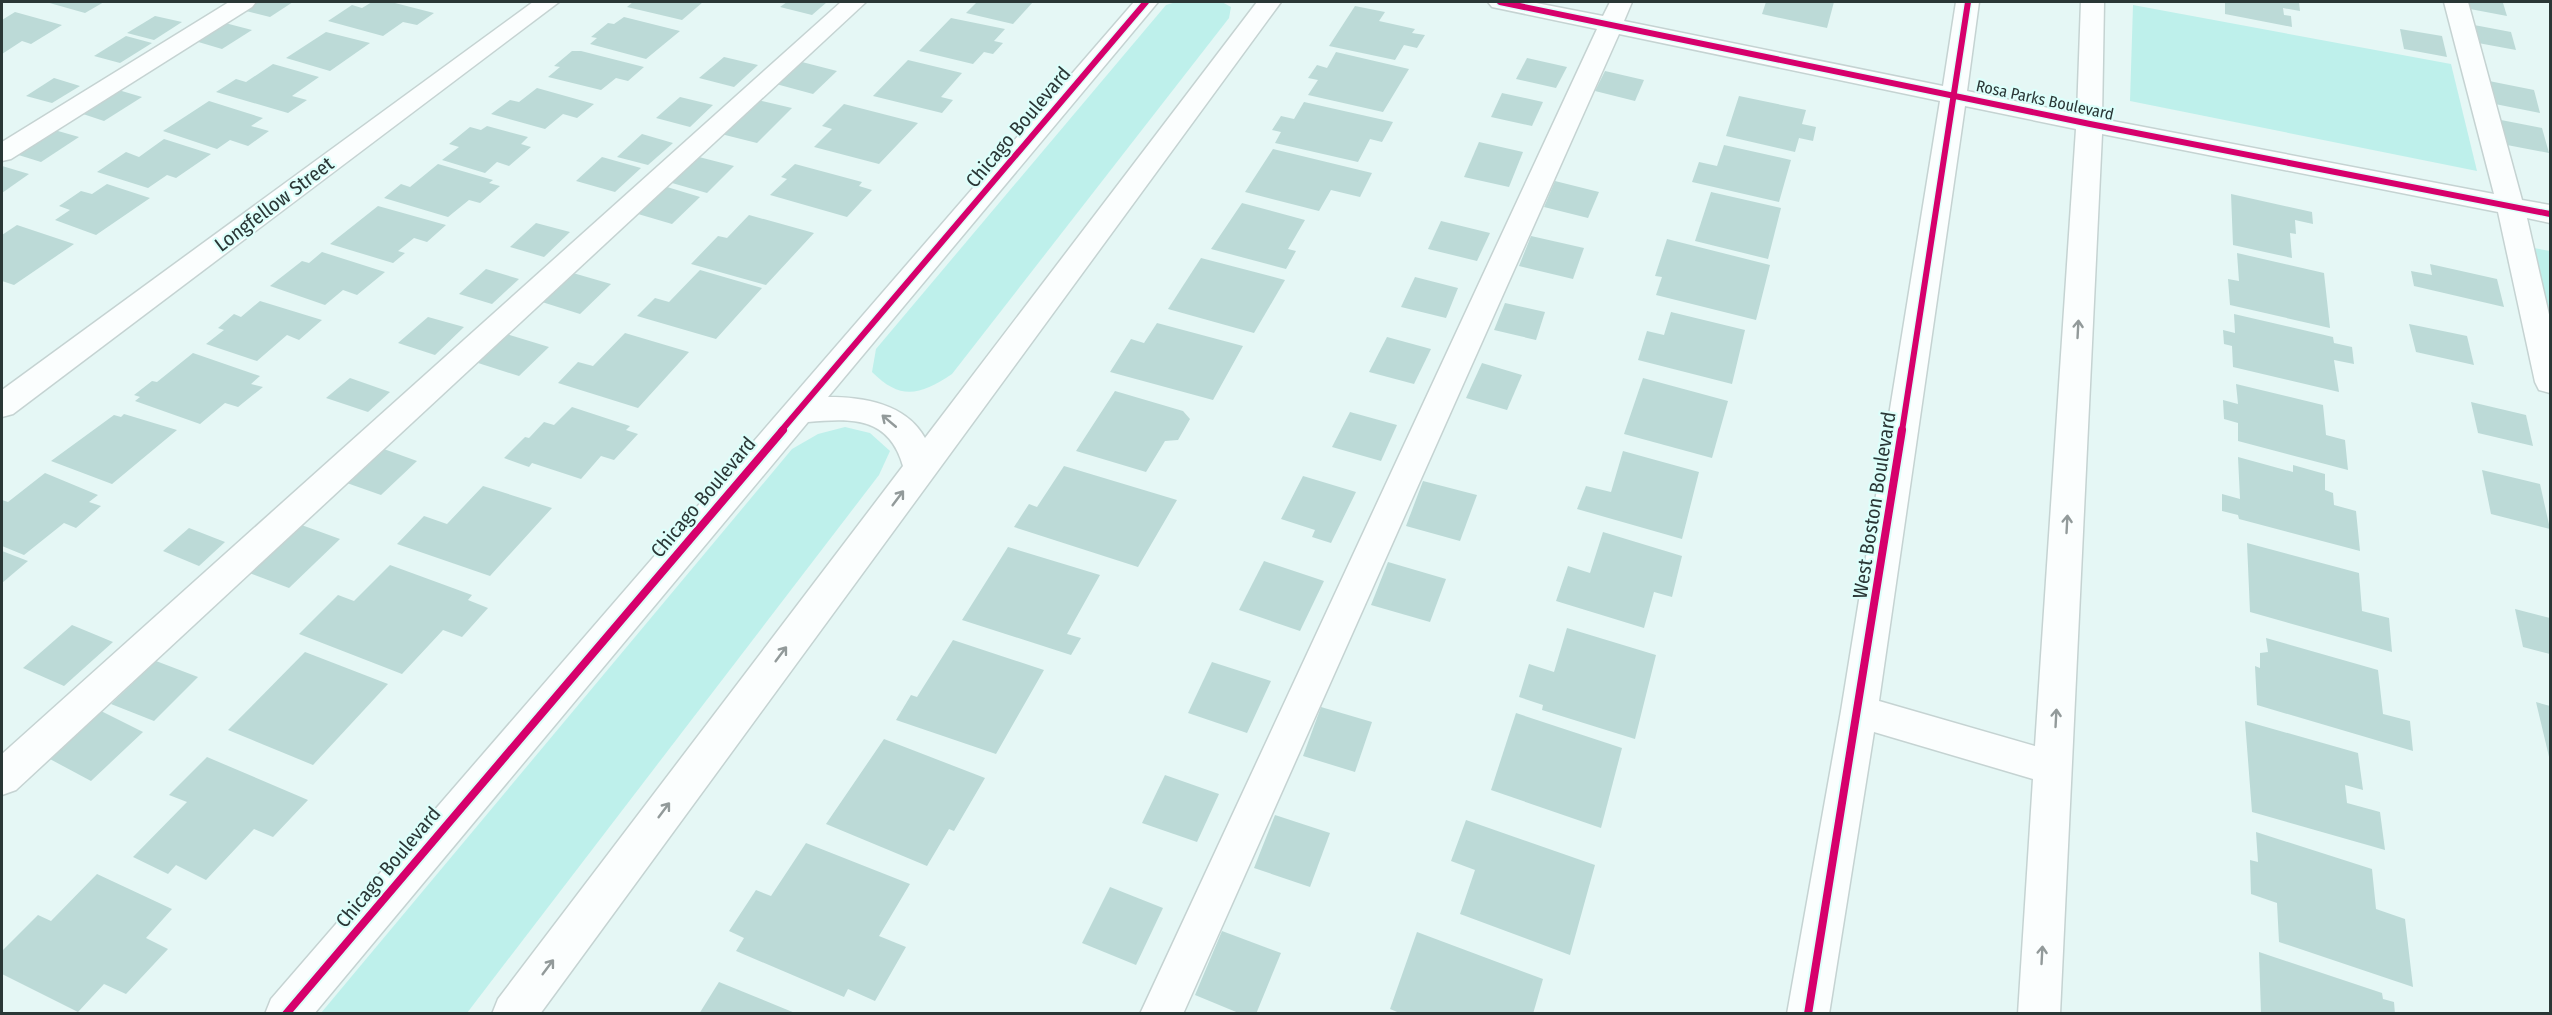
<svg xmlns="http://www.w3.org/2000/svg" width="2552" height="1015" viewBox="0 0 2552 1015" font-family="'Fira Sans Condensed',sans-serif">
<style>
.green{fill:#bef0eb}
.building{fill:#bcdad7}
.lines{fill:none;stroke-linecap:round;stroke-linejoin:round}
.minor-casing{stroke:#c5d3d2;stroke-width:3}
.minor{fill:#fbfefe;fill-rule:evenodd}
.cycleway-far1-casing{stroke:#ddfffb;stroke-width:9}
.cycleway-casing{stroke:#ddfffb;stroke-width:12}
.cycleway-far1{stroke:#d6006c;stroke-width:6}
.cycleway{stroke:#d6006c;stroke-width:8}
.oneway{stroke:#929a9a}
.labels{text-anchor:middle;dominant-baseline:central;stroke-width:4.5;stroke-linejoin:round;paint-order:stroke}
.far-street-label{font-size:16px;fill:#2a3736;stroke:#ddfffb}
.street-label{font-size:20px;fill:#2a3736;stroke:#ddfffb}
</style>
<rect width="100%" height="100%" fill="#e5f7f5"/>
<!-- green -->
<g class="green">
<path d="M1176 2H1222L1231 7 1229 18 952 374C920 395 901 401 872 372L876 349 1166 5Z"/>
<path d="M2133 5 2451 64 2477 171 2130 101Z"/>
<path d="M2528 247 2550 251V342Z"/>
<path d="M845 427 870 433 890 451 879 475 467 1013H321L792 449 818 434Z"/>
</g>
<!-- building -->
<g class="building">
<path d="M46 2H104L85 13Z"/>
<path d="M256 2H293L270 17 242 10Z"/>
<path d="M372 2H391L434 13 417 25 403 22 383 36 328 21 352 5 362 8Z"/>
<path d="M633 2H703L682 20 627 7Z"/>
<path d="M787 2H827L812 15 780 7Z"/>
<path d="M977 2H1033L1013 24 966 13Z"/>
<path d="M1766 2H1834L1827 28 1762 14Z"/>
<path d="M2225 2H2299L2300 11 2283 8 2284 15 2291 16 2292 27 2225 14Z"/>
<path d="M2467 2 2503 3 2507 16 2470 9Z"/>
<path d="M1355 6 1385 12 1379 21 1415 29 1412 33 1425 35 1417 48 1404 45 1395 60 1329 46Z"/>
<path d="M15 12 62 25 31 44 22 41 2 54V20Z"/>
<path d="M155 16 182 22 154 40 127 33Z"/>
<path d="M624 17 680 31 646 59 590 44 597 38 591 37 608 23 614 24Z"/>
<path d="M951 18 1005 29 994 41 1003 43 993 54 984 52 973 64 919 51Z"/>
<path d="M225 23 252 30 222 49 195 41Z"/>
<path d="M2474 25 2511 32 2516 50 2478 43Z"/>
<path d="M2400 29 2442 36 2447 57 2404 49Z"/>
<path d="M326 32 370 43 330 71 286 58Z"/>
<path d="M126 36 152 43 120 63 94 56Z"/>
<path d="M572 51H581L644 67 628 81 616 78 601 90 548 77 560 67 554 66Z"/>
<path d="M1336 52 1409 69 1383 112 1308 95 1318 80 1308 78 1317 65 1327 68Z"/>
<path d="M724 57 758 65 734 87 699 78Z"/>
<path d="M1527 58 1567 67 1556 88 1516 79Z"/>
<path d="M908 60 962 73 941 97 953 100 942 113 873 96Z"/>
<path d="M802 62 837 71 813 94 776 84Z"/>
<path d="M273 64 319 77 292 96 307 100 288 113 216 92 236 79 246 82Z"/>
<path d="M1605 71 1644 80 1635 101 1595 91Z"/>
<path d="M54 78 80 86 52 103 26 96Z"/>
<path d="M2489 81 2534 90 2540 113 2495 104Z"/>
<path d="M537 88 594 104 577 118 563 114 545 129 491 114 510 100 519 102Z"/>
<path d="M115 89 142 97 104 121 77 112Z"/>
<path d="M1502 93 1543 102 1532 126 1491 117Z"/>
<path d="M1739 96 1806 110 1802 124 1816 127 1813 141 1799 138 1795 152 1726 136Z"/>
<path d="M680 97 713 105 690 127 656 118Z"/>
<path d="M758 100 792 108 757 143 721 134Z"/>
<path d="M209 101 263 118 251 126 269 131 248 146 230 140 217 149 163 131Z"/>
<path d="M1304 102 1393 122 1382 142 1370 139 1358 162 1275 143 1281 132 1272 130 1281 116 1294 119Z"/>
<path d="M844 104 918 123 879 164 814 147 832 129 822 126Z"/>
<path d="M2501 120 2542 128 2549 153 2507 145Z"/>
<path d="M487 126 528 137 521 144 531 147 509 166 497 162 485 173 442 160 459 147 449 144 470 127 481 130Z"/>
<path d="M51 129 79 137 41 162 12 153Z"/>
<path d="M642 134 673 143 648 165 617 157Z"/>
<path d="M164 139 211 154 176 178 167 175 148 188 97 172 126 152 139 157Z"/>
<path d="M1479 142 1523 152 1509 187 1464 177Z"/>
<path d="M1724 145 1791 160 1779 202 1692 182 1699 162 1717 166Z"/>
<path d="M1273 149 1372 173 1360 197 1331 190 1319 211 1245 192Z"/>
<path d="M602 157 641 168 615 192 576 181Z"/>
<path d="M699 157 734 166 707 193 672 183Z"/>
<path d="M438 164 493 180 489 183 500 186 480 203 469 200 448 217 384 198 401 184 410 187Z"/>
<path d="M795 164 862 182 859 186 872 190 847 217 770 195 787 179 781 177Z"/>
<path d="M2 166 29 174 2 193Z"/>
<path d="M1555 181 1599 192 1588 218 1544 207Z"/>
<path d="M107 184 150 198 96 235 55 220 70 210 59 206 81 191 92 194Z"/>
<path d="M667 187 700 197 672 224 638 214Z"/>
<path d="M1711 192 1781 208 1768 259 1695 241Z"/>
<path d="M2231 194 2312 212 2313 224 2295 220 2296 234 2290 233 2292 258 2233 245Z"/>
<path d="M1242 203 1305 220 1288 249 1296 251 1286 269 1211 249Z"/>
<path d="M378 206 446 225 427 242 414 238 398 251 405 253 393 263 330 244Z"/>
<path d="M749 215 814 233 766 285 691 264 718 236 727 238Z"/>
<path d="M1441 221 1490 233 1477 261 1428 249Z"/>
<path d="M536 223 570 232 544 257 510 247Z"/>
<path d="M17 225 74 244 14 285 2 281V235Z"/>
<path d="M1531 236 1584 248 1573 279 1519 266Z"/>
<path d="M1667 239 1770 265 1756 320 1656 295 1662 277 1655 276Z"/>
<path d="M322 252 385 272 357 295 343 290 325 305 270 286 302 261 309 263Z"/>
<path d="M2237 253 2324 273 2330 328 2230 305 2228 279 2239 281Z"/>
<path d="M1201 258 1285 280 1254 333 1168 309Z"/>
<path d="M2430 264 2497 279 2504 307 2414 286 2411 271 2432 275Z"/>
<path d="M486 269 519 279 492 304 459 294Z"/>
<path d="M700 270 762 288 716 339 637 316 655 298 669 302Z"/>
<path d="M573 273 611 284 580 314 542 302Z"/>
<path d="M1415 277 1458 288 1446 318 1401 307Z"/>
<path d="M260 301 322 320 299 340 287 335 257 361 206 344 224 330 218 328 234 314 241 317Z"/>
<path d="M1505 303 1545 312 1536 340 1494 330Z"/>
<path d="M1671 312 1745 330 1732 384 1638 360 1647 331 1664 335Z"/>
<path d="M2234 314 2333 337 2334 343 2352 347 2354 364 2334 360 2339 392 2233 367 2232 346 2224 344 2223 330 2235 333Z"/>
<path d="M428 317 464 327 435 355 398 343Z"/>
<path d="M1157 323 1243 346 1213 400 1110 372 1131 339 1144 343Z"/>
<path d="M2409 324 2467 336 2474 365 2416 352Z"/>
<path d="M625 333 689 352 638 408 558 383 578 362 593 366Z"/>
<path d="M506 334 549 347 519 376 475 362Z"/>
<path d="M1387 337 1431 349 1414 384 1369 372Z"/>
<path d="M193 353 260 376 251 384 263 387 238 407 225 403 200 424 135 401 140 397 134 395 152 381 157 382Z"/>
<path d="M1482 363 1522 375 1507 410 1466 398Z"/>
<path d="M350 378 390 392 368 412 326 398Z"/>
<path d="M1643 378 1728 401 1712 458 1624 434Z"/>
<path d="M2236 384 2323 405 2326 435 2345 440 2348 470 2238 441V423L2224 419 2223 400 2238 404Z"/>
<path d="M1115 391 1183 411 1190 419 1178 440 1165 441 1146 472 1076 451Z"/>
<path d="M2471 402 2526 415 2533 446 2478 433Z"/>
<path d="M572 407 630 426 626 430 638 434 614 460 601 456 581 479 532 463 529 467 504 458 525 437 529 438 544 422 554 425Z"/>
<path d="M1350 412 1397 425 1381 461 1332 447Z"/>
<path d="M124 414 177 430 112 484 51 461 114 415 121 417Z"/>
<path d="M381 448 417 461 381 495 344 482Z"/>
<path d="M1623 451 1699 472 1682 539 1577 509 1586 486 1611 492Z"/>
<path d="M2238 457 2293 472V465L2325 474V490L2333 493 2334 505 2356 511 2360 551 2239 519 2238 515 2222 511V494L2240 499Z"/>
<path d="M1064 466 1177 500 1138 567 1014 527 1029 504 1037 507Z"/>
<path d="M2482 470 2540 484 2550 529 2491 514Z"/>
<path d="M45 473 98 495 89 502 101 506 76 528 64 523 24 555 2 546V500L8 502Z"/>
<path d="M1303 476 1356 492 1331 543 1312 537 1315 530 1281 519Z"/>
<path d="M1423 481 1477 495 1460 541 1406 526Z"/>
<path d="M483 486 552 508 490 576 397 544 424 516 447 524Z"/>
<path d="M296 523 340 539 289 588 244 571Z"/>
<path d="M189 528 225 542 199 566 163 551Z"/>
<path d="M1603 532 1682 556 1672 597 1654 592 1644 628 1556 601 1568 566 1590 573Z"/>
<path d="M2247 543 2359 573 2362 611 2389 618 2392 652 2250 612Z"/>
<path d="M1008 547 1100 575 1067 634 1081 638 1071 655 962 620Z"/>
<path d="M2 551 28 561 2 583Z"/>
<path d="M1264 561 1324 581 1300 631 1239 610Z"/>
<path d="M1388 562 1446 579 1430 622 1371 605Z"/>
<path d="M390 565 472 595 468 600 488 608 462 637 443 630 402 674 299 634 338 595 354 601Z"/>
<path d="M2515 609 2550 618V654L2523 647Z"/>
<path d="M72 625 113 642 64 686 23 668Z"/>
<path d="M1567 628 1656 655 1635 739 1542 710 1543 705 1519 697 1529 664 1554 672Z"/>
<path d="M2266 638 2378 670 2383 714 2410 721 2413 751 2257 705 2255 666 2260 668V653L2268 652Z"/>
<path d="M953 640 1044 670 996 754 896 720 911 695 917 697Z"/>
<path d="M305 652 388 684 313 765 228 730Z"/>
<path d="M156 661 198 677 154 721 111 704Z"/>
<path d="M1212 662 1271 681 1247 733 1188 713Z"/>
<path d="M2536 702 2550 706V761Z"/>
<path d="M1321 707 1372 722 1355 772 1303 756Z"/>
<path d="M101 711 143 732 91 781 48 758Z"/>
<path d="M1516 713 1622 748 1601 828 1491 790Z"/>
<path d="M2245 721 2358 753 2363 790 2345 785 2347 803 2380 812 2385 850 2252 812Z"/>
<path d="M884 739 985 778 954 831 949 829 927 866 826 824Z"/>
<path d="M207 757 308 800 273 837 254 829 206 880 176 865 168 874 133 857 187 802 169 795Z"/>
<path d="M1165 775 1219 794 1197 842 1142 823Z"/>
<path d="M1275 815 1330 833 1310 887 1254 868Z"/>
<path d="M1466 820 1595 865 1570 955 1460 914 1475 870 1451 861Z"/>
<path d="M2256 832 2372 869 2376 909 2405 919 2413 987 2279 942 2277 903 2251 894 2250 860 2258 862Z"/>
<path d="M806 843 910 884 879 936 906 947 875 1001 848 989 844 997 736 951 744 938 729 931 756 890 771 896Z"/>
<path d="M97 874 172 909 146 938 168 949 126 994 104 984 78 1012 2 974V951L38 915 51 921Z"/>
<path d="M1110 887 1163 908 1136 965 1082 943Z"/>
<path d="M1222 931 1281 953 1256 1014H1241L1195 995Z"/>
<path d="M1417 932 1543 979 1533 1014H1402L1390 1009Z"/>
<path d="M2259 952 2382 993 2383 999 2394 1002 2395 1014H2261Z"/>
<path d="M719 982 795 1013V1014H699Z"/>
</g>
<g class="lines">
<defs>
<g id="minor">
<path d="M229 2H256L252 7 11 159 2 161V142Z"/>
<path d="M533 2H559L13 414 2 417V390Z"/>
<path d="M841 2H866L16 790 2 795V754Z"/>
<path d="M1134 2H1158L828 397C865 397 906 404 925 438L1257 2H1281L540 1014H492L498 999 903 466C889 417 853 418 808 422L314 1014H265L271 999Z"/>
<path d="M1488 2H1531L1603 16 1610 2H1632L1624 21 1943 86 1956 2H1979L1967 91 2077 114 2081 2H2104L2102 119 2494 194 2444 2H2468L2522 200 2550 205V223L2527 218 2550 319V393L2539 390 2535 382 2498 212 2102 134 2060 1014H2018L2033 779 1874 732 1829 1014H1787L1841 711 1940 101 1619 34 1183 1014H1140L1597 29 1492 7ZM1965 106 2076 129 2035 746 1879 701Z"/>
</g>
</defs>
<!-- minor casing -->
<use href="#minor" class="minor-casing"/>
<!-- minor -->
<use href="#minor" class="minor"/>
<defs>
<g id="cycleway-far1">
<path d="M1500 2 2090 124 2550 214"/>
<path d="M781 431 1146 2"/>
<path d="M1902 431 1968 2"/>
</g>
<g id="cycleway">
<path d="M286 1014 783 430"/>
<path d="M1808 1014 1902 430"/>
</g>
</defs>
<!-- cycleway-far1 casing -->
<use href="#cycleway-far1" class="cycleway-far1-casing"/>
<!-- cycleway casing -->
<use href="#cycleway" class="cycleway-casing"/>
<!-- cycleway-far1 -->
<use href="#cycleway-far1" class="cycleway-far1"/>
<!-- cycleway -->
<use href="#cycleway" class="cycleway"/>
</g>
<!-- one-way arrows -->
<defs><path id="oneway-shaft" d="M-6 0H5M1.5-3L5.5 0L1.5 3" fill="none" stroke-width="1.6" stroke-linecap="round" stroke-linejoin="round" transform="scale(1.5)"/></defs>
<g class="oneway">
<use href="#oneway-shaft" transform="translate(2078 329) rotate(-87)"/>
<use href="#oneway-shaft" transform="translate(889 421) rotate(-140)"/>
<use href="#oneway-shaft" transform="translate(898 498) rotate(-53)"/>
<use href="#oneway-shaft" transform="translate(2067 524) rotate(-87)"/>
<use href="#oneway-shaft" transform="translate(781 654) rotate(-53)"/>
<use href="#oneway-shaft" transform="translate(2056 718) rotate(-87)"/>
<use href="#oneway-shaft" transform="translate(664 810) rotate(-53)"/>
<use href="#oneway-shaft" transform="translate(2042 955) rotate(-87)"/>
<use href="#oneway-shaft" transform="translate(548 967) rotate(-53)"/>
</g>
<g class="labels">
<!-- far-street labels -->
<g class="far-street-label">
<text transform="translate(2045 100) rotate(12)">Rosa Parks Boulevard</text>
</g>
<!-- street labels -->
<g class="street-label">
<text transform="translate(1018 127) rotate(-50)">Chicago Boulevard</text>
<text transform="translate(274 204) rotate(-37)">Longfellow Street</text>
<text transform="translate(703 497) rotate(-50)">Chicago Boulevard</text>
<text transform="translate(1874 505) rotate(-81)">West Boston Boulevard</text>
<text transform="translate(388 867) rotate(-50)">Chicago Boulevard</text>
</g>
</g>
<!-- border -->
<rect width="2552" height="1015" fill="none" stroke="#2a3736" stroke-width="6"/>
</svg>
